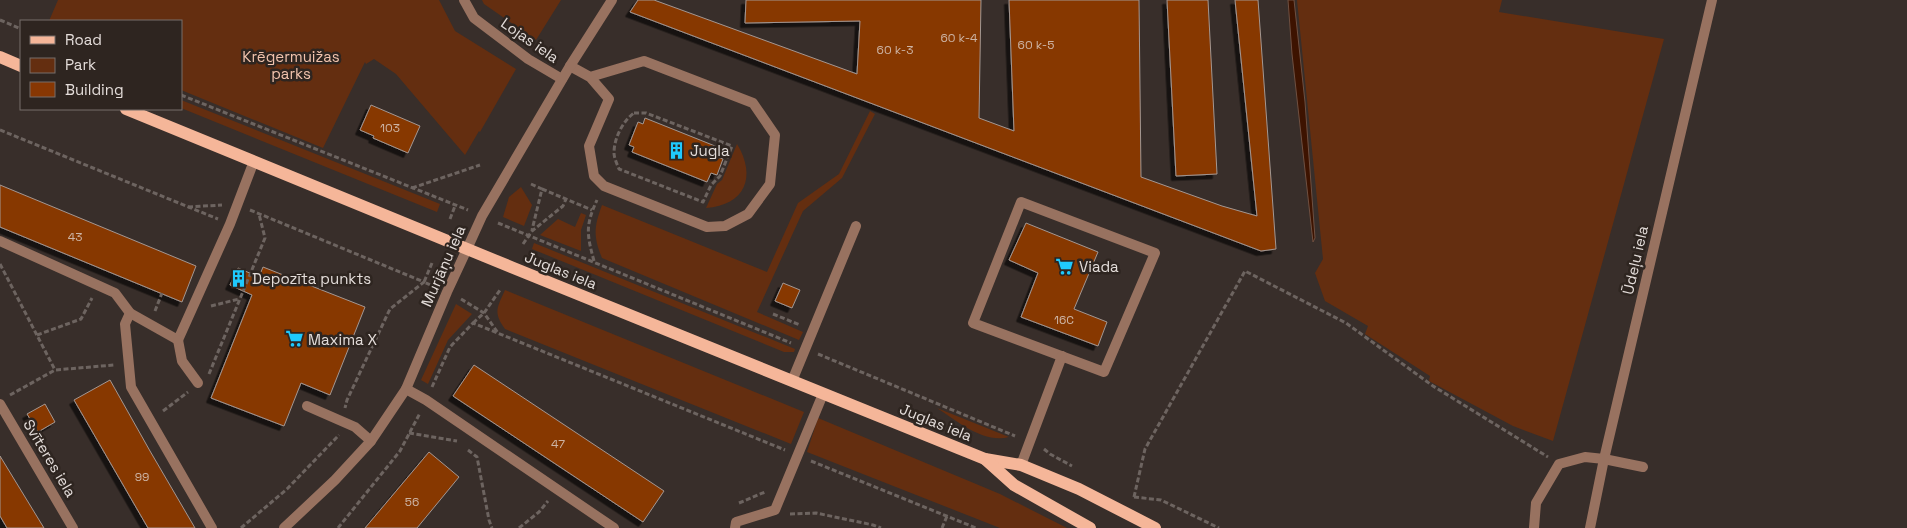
<svg xmlns="http://www.w3.org/2000/svg" width="1907" height="528" viewBox="0 0 1907 528" font-family="'Space Grotesk',sans-serif">
<style>
.green{fill:#642e10}
.water{fill:#3d1300;stroke:#6f5041}
.building{fill:#873703;stroke:#a39791;filter:url(#shadow)}
.lines{fill:none;stroke-linecap:round;stroke-linejoin:round}
.path{stroke:#6d6460;stroke-width:3;stroke-dasharray:5 2.5;stroke-linecap:butt}
.service{stroke:#987260;stroke-width:10}
.minor{stroke:#987260;stroke-width:10}
.tertiary{stroke:#987260;stroke-width:10}
.primary{stroke:#f5b699;stroke-width:12}
.labels{text-anchor:middle;dominant-baseline:central;stroke-width:5;stroke-linejoin:round;paint-order:stroke}
.number-label{font-size:12px;fill:#cdb4a4}
.street-label{font-size:15px;fill:#e4ddda;stroke:#2e2520}
.park-label{font-size:15px;fill:#f1c3ad;stroke:#2e2520}
.poi-label{font-size:15px;fill:#e4ddda;stroke:#2e2520;text-anchor:start}
</style>
<defs>
<filter id="shadow"><feDropShadow dx="-4.5" dy="4.5" stdDeviation="0" flood-color="#0009"/></filter>
</defs>
<rect width="100%" height="100%" fill="#382e2a"/>
<!-- green -->
<g class="green">
<path d="M58 0H439L455 31 516 69 480 132 479 131 465 155 396 74 374 59 366 64 365 62 323 148 181 90V21H49Z"/>
<path d="M482 0H561L536 40 484 4Z"/>
<path d="M1297 0H1502L1499 12 1664 39 1553 441 1513 426 1429 381 1430 376 1365 334 1368 326 1325 301 1315 273 1323 259Z"/>
<path d="M181 100 440 204 437 212 181 108Z"/>
<path d="M870 111 875 114 842 178 803 211 757 312 803 332 799 340 602 258C593 236 594 227 602 205L767 272 798 203 839 174Z"/>
<path d="M737 144C757 177 745 205 706 208L717 184 722 180Z"/>
<path d="M521 187 532 205 524 226 503 217 509 197Z"/>
<path d="M581 213 586 215 581 230V251L540 235 558 219 575 227Z"/>
<path d="M534 243 795 349 794 352H784L532 249Z"/>
<path d="M505 290 804 412 791 444 505 329C493 312 497 308 505 290Z"/>
<path d="M456 304 472 314 448 340 428 384 421 380Z"/>
<path d="M937 408 1009 437C984 444 957 421 937 408Z"/>
<path d="M818 418 1000 494 1067 528H1000L807 452Z"/>
</g>
<!-- water -->
<path class="water" d="M1288 0H1294L1305 102 1315 238 1313 242 1292 54Z"/>
<!-- building -->
<g class="building">
<path d="M638 0H654L857 74 860 21 745 23 746 0H981L979 118 1014 131 1009 0H1139L1141 177 1222 206 1257 216 1235 0H1258L1276 249 1261 251 630 12Z"/>
<path d="M1167 0H1208L1217 174 1176 176Z"/>
<path d="M371 105 420 126 408 153 373 138 374 136 360 130Z"/>
<path d="M645 118 720 148 717 157 723 159 717 175 711 173 707 182 632 152 634 147 629 145 638 122 643 124Z"/>
<path d="M0 185 196 266 182 302 0 227Z"/>
<path d="M1026 223 1098 252 1074 309 1107 322 1098 346 1021 317 1038 273 1009 260Z"/>
<path d="M263 267 365 307 330 395 301 383 284 426 211 398 252 295 230 285 238 268 259 277Z"/>
<path d="M783 283 800 290 792 308 775 301Z"/>
<path d="M474 365 664 491 643 522 453 396Z"/>
<path d="M110 380 150 451 195 528H148L74 400Z"/>
<path d="M45 404 55 422 38 432 27 414Z"/>
<path d="M429 452 459 477 417 528H365Z"/>
<path d="M0 456 44 528H7L0 516Z"/>
</g>
<g class="lines">
<!-- path -->
<g class="path">
<path d="M0 20 21 29"/>
<path d="M181 95 468 210"/>
<path d="M634 113H646L732 146 720 176 711 185 703 202 619 169C617 164 614 158 614 153 614 138 623 121 634 113Z"/>
<path d="M0 130 218 219"/>
<path d="M531 184 542 189 532 230"/>
<path d="M412 188 480 165"/>
<path d="M542 189 592 210"/>
<path d="M188 207 222 205"/>
<path d="M250 210 424 282 390 309 347 400 345 408"/>
<path d="M450 219 455 206"/>
<path d="M498 223 791 343"/>
<path d="M523 244 532 231 563 206 566 199"/>
<path d="M594 261C587 235 585 226 597 200"/>
<path d="M432 263 424 282 433 286"/>
<path d="M0 264 55 370"/>
<path d="M461 299 484 313 498 333"/>
<path d="M211 306 239 299"/>
<path d="M155 311 162 293"/>
<path d="M773 314 800 325"/>
<path d="M473 323 484 313 500 290"/>
<path d="M37 335 81 319 92 298"/>
<path d="M818 354 1015 436"/>
<path d="M209 374 265 238 259 214"/>
<path d="M432 387 450 347 473 323 785 450"/>
<path d="M10 395 55 370 114 365"/>
<path d="M163 411 188 392"/>
<path d="M409 433 457 441"/>
<path d="M1044 449 1050 454 1072 466"/>
<path d="M468 450 477 457 489 520 492 528"/>
<path d="M811 461 976 528"/>
<path d="M1134 497 1161 500 1219 528"/>
<path d="M1134 497 1145 449 1245 271 1346 323 1433 386 1548 457"/>
<path d="M739 503 765 492"/>
<path d="M790 514 816 513 873 525 881 528"/>
<path d="M241 528 287 489 339 435"/>
<path d="M338 528 400 451 420 413"/>
<path d="M519 528 539 512 548 501"/>
<path d="M942 528 947 516"/>
</g>
<!-- service -->
<g class="service">
<path d="M570 66 590 77 609 99 589 146 594 176 604 186 707 227 725 226 748 214 770 184 775 135 753 103 644 61 590 77"/>
<path d="M1021 202 1155 253 1104 372 973 323Z"/>
<path d="M792 381 856 226"/>
<path d="M1021 465 1062 356"/>
<path d="M1534 528 1536 503 1559 464 1585 457 1604 459 1643 467"/>
</g>
<!-- minor -->
<g class="minor">
<path d="M464 0 474 18 528 59 562 79"/>
<path d="M0 241 115 293 130 313 178 340 230 224 254 161"/>
<path d="M467 249 482 216 570 66 612 0"/>
<path d="M130 313 125 324 131 387 212 528"/>
<path d="M178 340 182 361 198 383"/>
<path d="M406 389 426 400 614 528"/>
<path d="M0 404 73 528"/>
<path d="M307 406 355 427 371 441"/>
<path d="M735 528 736 522 775 510 823 394"/>
<path d="M1590 528 1604 459 1712 0"/>
</g>
<!-- tertiary -->
<path class="tertiary" d="M284 528 335 480 371 441 406 389 447 292 467 249"/>
<!-- primary -->
<g class="primary">
<path d="M0 57 21 66"/>
<path d="M126 109 511 267 985 459 1021 465 1079 489 1155 528"/>
<path d="M985 459 1014 485 1090 528"/>
</g>
</g>
<!-- icons -->
<defs>
<symbol id="building-bare" viewBox="-9 -9 18 18"><path d="M-4-6H4V6H1V3H-1V6H-4ZM-2.5-4.3h1.7v1.8h-1.7ZM.8-4.3h1.7v1.8H.8ZM-2.5-1h1.7V.8h-1.7ZM.8-1h1.7V.8H.8Z" fill="#1fc9fd" stroke="#2e2520" stroke-width="2.5" paint-order="stroke"/></symbol>
<symbol id="supermarket-bare" viewBox="-9 -9 18 18"><path d="M-6-5.5h2.5l.6 2H6L4.5 2H-2.5L-4.4-4H-6ZM-1.5 3.2a1.3 1.3 0 1 0 .1 0ZM3 3.2a1.3 1.3 0 1 0 .1 0Z" fill="#1fc9fd" stroke="#2e2520" stroke-width="2.5" paint-order="stroke"/></symbol>
</defs>
<g fill-rule="evenodd">
<use href="#building-bare" x="664" y="138" width="25" height="25"/>
<use href="#supermarket-bare" x="1052" y="254" width="25" height="25"/>
<use href="#building-bare" x="226" y="266" width="25" height="25"/>
<use href="#supermarket-bare" x="282" y="326" width="25" height="25"/>
</g>
<g class="labels">
<!-- number labels -->
<g class="number-label">
<text x="959" y="38">60 k-4</text>
<text x="1036" y="45">60 k-5</text>
<text x="895" y="50">60 k-3</text>
<text x="390" y="128">103</text>
<text x="75" y="237">43</text>
<text x="1064" y="320">16C</text>
<text x="558" y="444">47</text>
<text x="142" y="477">99</text>
<text x="412" y="502">56</text>
</g>
<!-- street labels -->
<g class="street-label">
<text transform="translate(530 40) rotate(35)">Lojas iela</text>
<text transform="translate(1635 260) rotate(-77)">Ūdeļu iela</text>
<text transform="translate(443 266) rotate(-66)">Murjāņu iela</text>
<text transform="translate(561 270) rotate(22)">Juglas iela</text>
<text transform="translate(936 422) rotate(22)">Juglas iela</text>
<text transform="translate(50 458) rotate(59)">Svīteres iela</text>
</g>
<!-- park labels -->
<g class="park-label">
<text x="291" y="56">Krēgermuižas<tspan x="291" dy="17">parks</tspan></text>
</g>
<!-- poi labels -->
<g class="poi-label">
<text x="690" y="150">Jugla</text>
<text x="1079" y="266">Viada</text>
<text x="252" y="278">Depozīta punkts</text>
<text x="308" y="339">Maxima X</text>
</g>
</g>
<!-- legend -->
<rect x="20" y="20" width="162" height="90" fill="#2e2520" stroke="#776f6a"/>
<rect x="30" y="36" width="25" height="8" fill="#f5b699" stroke="#776f6a"/>
<text x="65" y="45" font-size="15" fill="#e4ddda">Road</text>
<rect x="30" y="58" width="25" height="15" fill="#642e10" stroke="#776f6a"/>
<text x="65" y="70" font-size="15" fill="#e4ddda">Park</text>
<rect x="30" y="82" width="25" height="15" fill="#873703" stroke="#776f6a"/>
<text x="65" y="95" font-size="15" fill="#e4ddda">Building</text>
</svg>
